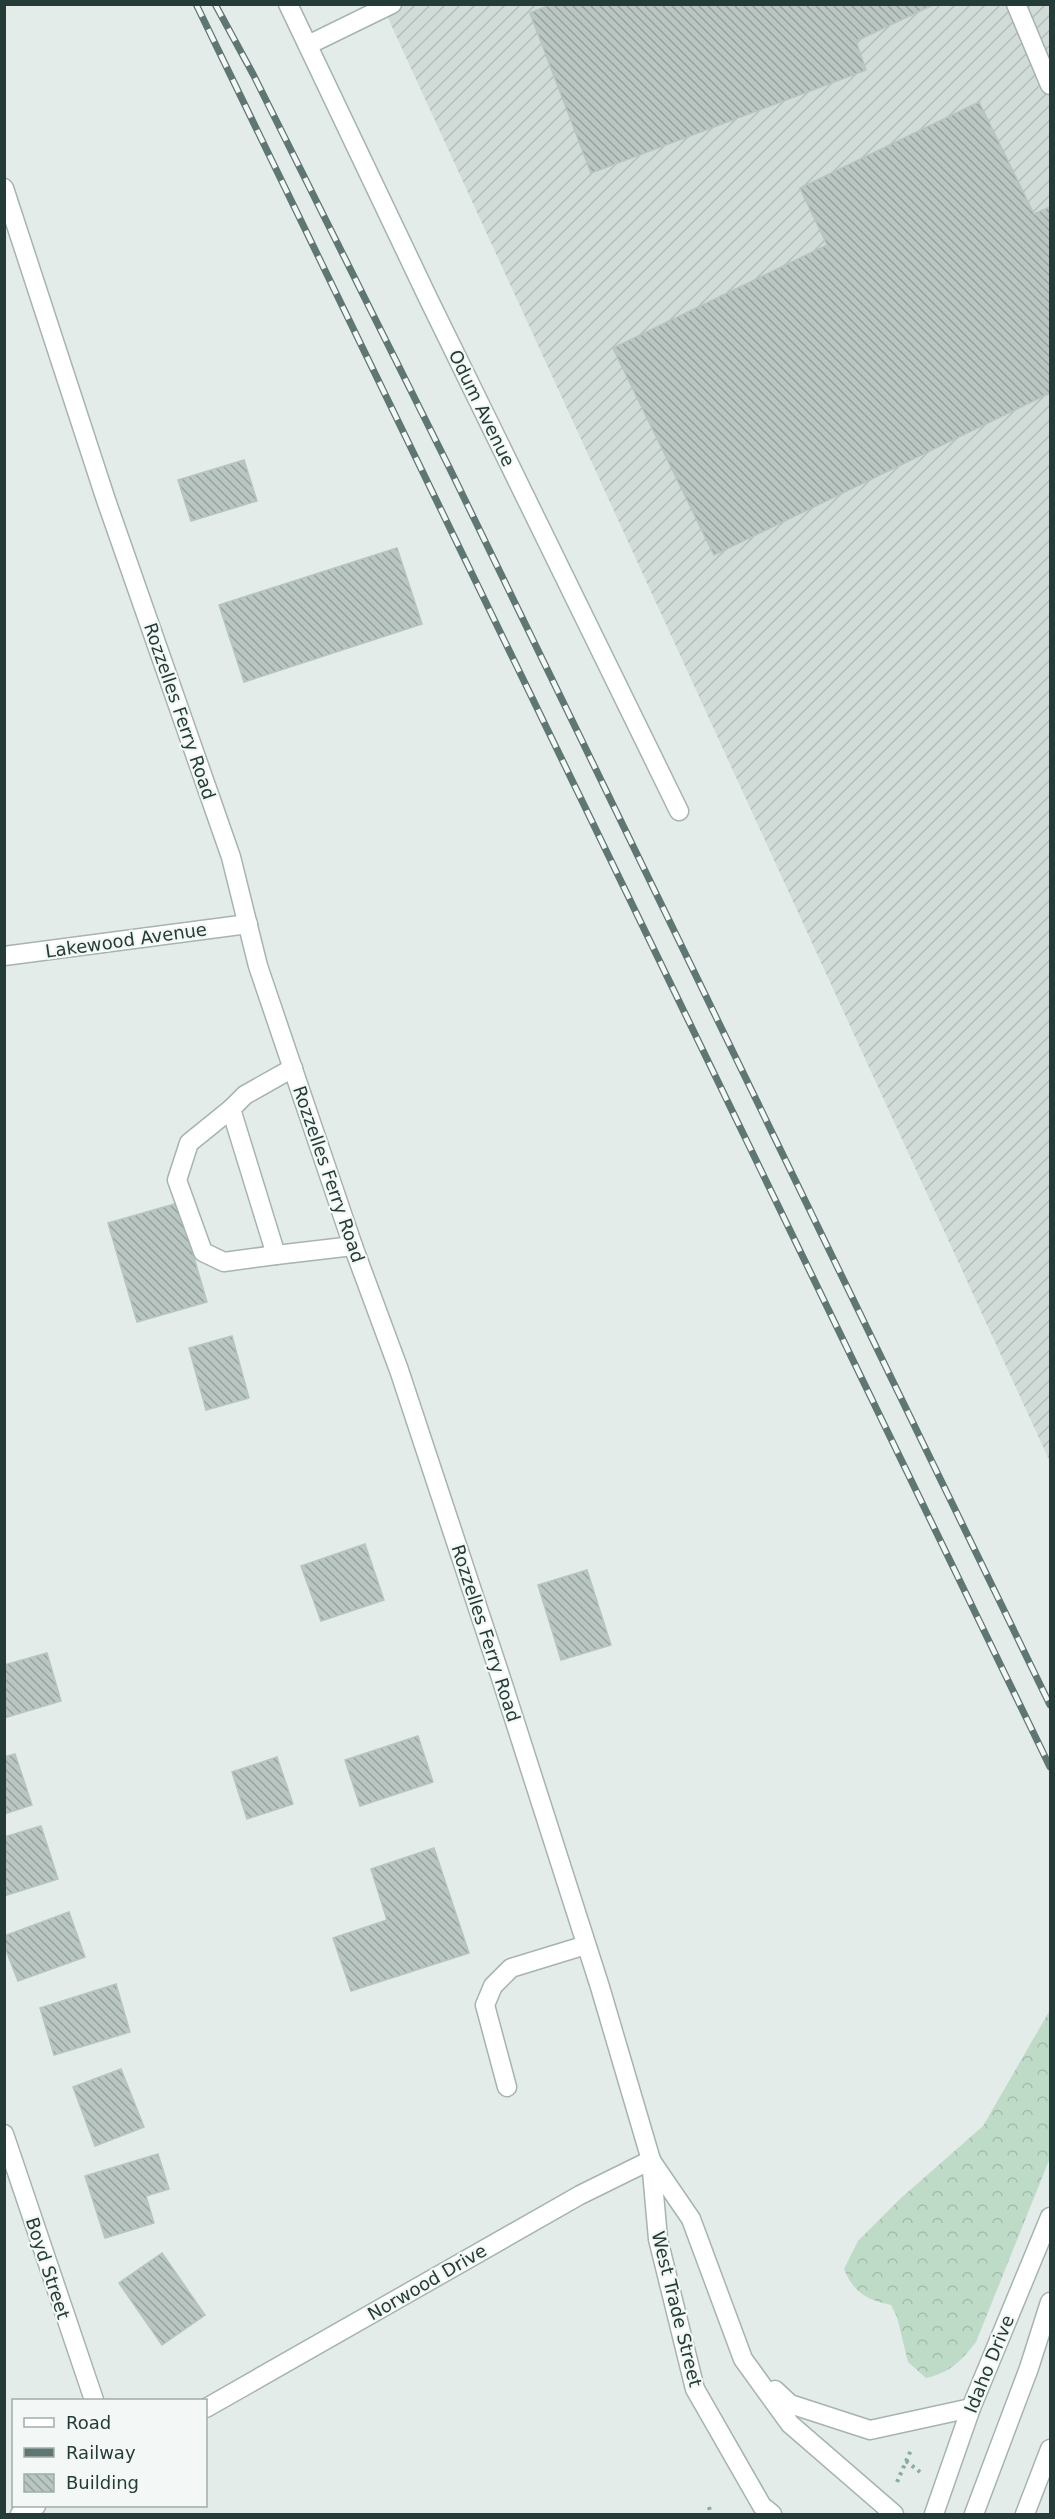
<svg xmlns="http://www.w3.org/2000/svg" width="1055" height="2519" viewBox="0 0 1055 2519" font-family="'DejaVu Sans',sans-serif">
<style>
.industrial{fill:url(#industrial-furrows)}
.forest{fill:url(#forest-crowns)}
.building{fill:url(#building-back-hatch);stroke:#b6c5c0;stroke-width:1.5}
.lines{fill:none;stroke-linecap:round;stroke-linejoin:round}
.minor-casing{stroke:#a6b4b0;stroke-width:21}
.path{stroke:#86ada4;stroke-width:4;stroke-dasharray:3 4.5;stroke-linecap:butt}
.minor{stroke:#fff;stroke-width:18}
.rail-casing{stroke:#5f7773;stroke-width:7}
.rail{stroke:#f3f8f6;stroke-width:4.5;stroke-dasharray:14;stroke-linecap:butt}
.labels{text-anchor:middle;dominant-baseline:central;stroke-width:4.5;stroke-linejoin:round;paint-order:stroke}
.street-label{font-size:18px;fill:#243c37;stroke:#f3f8f6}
</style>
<defs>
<pattern id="industrial-furrows" width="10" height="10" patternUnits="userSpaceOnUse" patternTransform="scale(1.5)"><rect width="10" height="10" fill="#d1dbd8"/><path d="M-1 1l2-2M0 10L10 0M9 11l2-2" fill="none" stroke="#b3bdba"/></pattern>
<pattern id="forest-crowns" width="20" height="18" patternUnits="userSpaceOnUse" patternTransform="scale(1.5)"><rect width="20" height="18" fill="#bedbc8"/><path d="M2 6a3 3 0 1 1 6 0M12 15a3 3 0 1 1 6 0" fill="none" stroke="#a3bdac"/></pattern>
<pattern id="building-back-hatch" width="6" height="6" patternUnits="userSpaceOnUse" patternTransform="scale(1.5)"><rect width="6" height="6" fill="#b9c6c2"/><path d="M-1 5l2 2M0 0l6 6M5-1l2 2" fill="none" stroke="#96a29e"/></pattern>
</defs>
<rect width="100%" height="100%" fill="#e3ece9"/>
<!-- industrial -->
<path class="industrial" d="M382 5H1050V1462Z"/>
<!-- forest -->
<path class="forest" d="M1050 2010V2158L976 2342C962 2360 950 2373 926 2378L908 2362 897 2317 891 2305C867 2300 853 2292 844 2269L858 2241 901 2198 983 2126Z"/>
<!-- building -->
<g class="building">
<path d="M552 4H935L856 41 866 70 591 173 530 13Z"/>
<path d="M979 102 1034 214 1050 207V393L714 555 613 348 827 245 800 188Z"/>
<path d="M244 460 257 501 191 521 178 480Z"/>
<path d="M397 548 422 624 244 682 219 605Z"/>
<path d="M178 1203 207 1302 137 1322 108 1223Z"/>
<path d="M232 1336 249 1398 206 1410 189 1348Z"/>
<path d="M365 1544 384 1600 321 1621 301 1566Z"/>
<path d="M587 1570 611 1645 561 1660 538 1585Z"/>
<path d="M47 1653 61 1701 4 1718V1665Z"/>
<path d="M418 1736 433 1782 360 1806 345 1760Z"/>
<path d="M15 1754 32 1805 4 1814V1757Z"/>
<path d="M277 1757 293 1804 247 1819 232 1772Z"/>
<path d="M41 1826 58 1879 4 1896V1837Z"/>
<path d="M434 1848 469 1953 351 1991 333 1938 387 1920 371 1869Z"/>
<path d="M69 1912 85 1957 18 1981 4 1945V1936Z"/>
<path d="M116 1984 130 2032 54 2055 40 2008Z"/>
<path d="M121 2069 144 2127 95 2146 73 2087Z"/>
<path d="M158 2154 169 2189 146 2196 154 2223 105 2238 85 2176Z"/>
<path d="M162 2253 205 2315 162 2345 119 2283Z"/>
</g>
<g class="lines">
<defs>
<g id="minor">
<path d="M288 4 428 298 679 811"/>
<path d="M1016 4 1050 85"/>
<path d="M308 45 392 4"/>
<path d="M4 188 106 500 231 857 258 966 353 1246 399 1370 499 1672 600 1987 651 2160 658 2239 695 2389 762 2506 772 2514"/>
<path d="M4 956 248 924"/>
<path d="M293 1068 245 1095 231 1109 276 1255 353 1246"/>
<path d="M231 1109 189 1143 177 1180 203 1252 224 1262 276 1255"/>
<path d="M507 2087 485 2005 493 1986 511 1968 586 1945"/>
<path d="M4 2134 94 2400"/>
<path d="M652 2162 691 2219 743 2359 790 2424 894 2514"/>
<path d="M775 2390 790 2404 870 2430 971 2408"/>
<path d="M206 2408 580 2195 651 2160"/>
<path d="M20 2514 36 2506"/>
<path d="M934 2514 971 2408 1050 2217"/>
<path d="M974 2514 1029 2368 1050 2302"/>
<path d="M1025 2514 1050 2449"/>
</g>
</defs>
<!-- minor casing -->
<use href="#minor" class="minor-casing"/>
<!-- path -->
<g class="path">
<path d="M906 2461 920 2472"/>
<path d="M897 2482 911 2450"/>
<path d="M709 2507 711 2514"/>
</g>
<!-- minor -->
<use href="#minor" class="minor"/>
<defs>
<g id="rail">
<path d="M196 4 1050 1767"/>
<path d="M215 4 253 74 450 469 1050 1705"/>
</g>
</defs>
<!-- rail casing -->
<use href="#rail" class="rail-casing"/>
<!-- rail -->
<use href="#rail" class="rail"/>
</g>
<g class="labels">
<!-- street labels -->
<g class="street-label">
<text transform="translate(482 408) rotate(64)">Odum Avenue</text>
<text transform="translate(180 711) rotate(71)">Rozzelles Ferry Road</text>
<text transform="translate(126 940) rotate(-8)">Lakewood Avenue</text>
<text transform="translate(329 1174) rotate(71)">Rozzelles Ferry Road</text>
<text transform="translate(486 1633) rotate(72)">Rozzelles Ferry Road</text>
<text transform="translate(48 2268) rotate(72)">Boyd Street</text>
<text transform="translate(427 2282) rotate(-30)">Norwood Drive</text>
<text transform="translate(677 2309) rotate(76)">West Trade Street</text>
<text transform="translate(989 2364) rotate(-68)">Idaho Drive</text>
</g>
</g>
<!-- border -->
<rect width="1055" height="2519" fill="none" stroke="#243c37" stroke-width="12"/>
<!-- legend -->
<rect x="12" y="2399" width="195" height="108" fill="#f3f8f6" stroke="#a0adaa" stroke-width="1.5"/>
<rect x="24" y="2418" width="30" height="9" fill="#ffffff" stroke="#a0adaa" stroke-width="1.5"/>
<text x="66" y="2429" font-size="18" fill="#243c37">Road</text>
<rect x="24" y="2448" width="30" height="9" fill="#5f7773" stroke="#a0adaa" stroke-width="1.5"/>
<text x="66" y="2459" font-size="18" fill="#243c37">Railway</text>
<rect x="24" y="2474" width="30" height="18" fill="url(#building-back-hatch)" stroke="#a0adaa" stroke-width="1.5"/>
<text x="66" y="2489" font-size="18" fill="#243c37">Building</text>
</svg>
